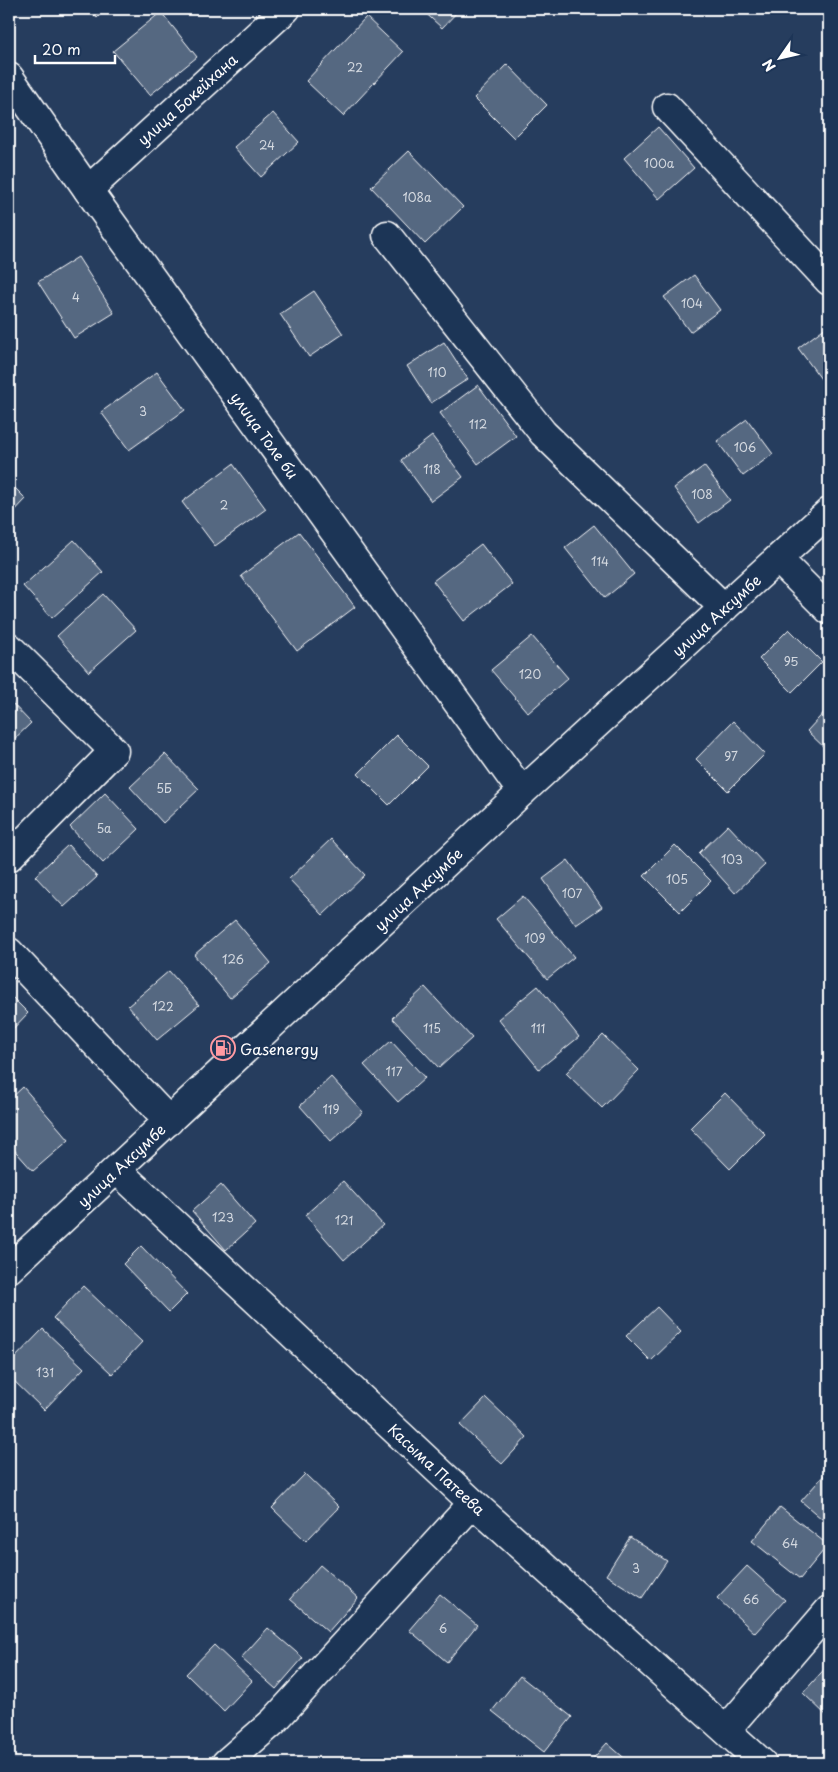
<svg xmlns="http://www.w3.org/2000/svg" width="838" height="1772" viewBox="0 0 838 1772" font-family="'Playpen Sans',sans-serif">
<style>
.building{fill:#556781;stroke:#fff}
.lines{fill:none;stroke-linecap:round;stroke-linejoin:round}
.minor-casing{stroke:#fff;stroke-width:31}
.major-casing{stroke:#fff;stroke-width:31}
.minor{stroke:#1d3557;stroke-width:28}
.major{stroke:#1d3557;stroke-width:28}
.labels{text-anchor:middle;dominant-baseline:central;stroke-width:4.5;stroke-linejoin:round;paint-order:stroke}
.number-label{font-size:12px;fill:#d4d9e0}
.street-label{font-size:15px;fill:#fff;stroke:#1d3557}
.poi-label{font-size:15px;fill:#fff;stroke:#1d3557;text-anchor:start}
</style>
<rect width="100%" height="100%" fill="#263d5e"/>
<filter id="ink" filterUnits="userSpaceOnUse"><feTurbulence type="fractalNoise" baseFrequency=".02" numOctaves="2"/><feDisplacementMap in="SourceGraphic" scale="10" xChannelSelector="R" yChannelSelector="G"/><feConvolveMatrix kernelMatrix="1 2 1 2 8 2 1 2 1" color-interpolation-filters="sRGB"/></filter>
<g filter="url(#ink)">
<!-- building -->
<g class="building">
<path d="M88 9H106L97 18Z"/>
<path d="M421 9H460L442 28Z"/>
<path d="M161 12 197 57 150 95 113 51Z"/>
<path d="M366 17 403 52 343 116 306 81Z"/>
<path d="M507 64 547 105 514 138 474 98Z"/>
<path d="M273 113 299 142 261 177 234 147Z"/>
<path d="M658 127 694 168 659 199 624 158Z"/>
<path d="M409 151 463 207 425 244 371 187Z"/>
<path d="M78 257 114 313 74 338 38 282Z"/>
<path d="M694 275 720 310 690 332 664 297Z"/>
<path d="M314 291 343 334 309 357 280 314Z"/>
<path d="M826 327 829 331V386L827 387 798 348Z"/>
<path d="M444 342 468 379 431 403 407 366Z"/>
<path d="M157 372 185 410 129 450 101 412Z"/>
<path d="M478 385 516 436 478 464 440 413Z"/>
<path d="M747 419 773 454 743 476 717 441Z"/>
<path d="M432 436 463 477 431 501 401 460Z"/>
<path d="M233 464 266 509 215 546 182 502Z"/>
<path d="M704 466 730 500 699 523 674 488Z"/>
<path d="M9 482 26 499 9 517Z"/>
<path d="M594 525 634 574 605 598 565 548Z"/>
<path d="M299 532 355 607 297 651 241 576Z"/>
<path d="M74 540 103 572 52 618 23 586Z"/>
<path d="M481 544 512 584 464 621 433 581Z"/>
<path d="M103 594 136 630 89 672 57 636Z"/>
<path d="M789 629 822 662 792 692 759 659Z"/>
<path d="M532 636 568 678 528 713 491 670Z"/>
<path d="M9 700 31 723 9 744Z"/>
<path d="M829 707V752L807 731Z"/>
<path d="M733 721 765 754 728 791 696 759Z"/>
<path d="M397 735 428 766 389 805 358 774Z"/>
<path d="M165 754 199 789 163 823 130 787Z"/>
<path d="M105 793 139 829 103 863 70 827Z"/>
<path d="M728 825 765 865 735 893 699 853Z"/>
<path d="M331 839 365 875 323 915 289 879Z"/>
<path d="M68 845 97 877 64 907 35 876Z"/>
<path d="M675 845 711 881 680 912 644 876Z"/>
<path d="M568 860 602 907 576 925 543 879Z"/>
<path d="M523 896 574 957 547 979 496 919Z"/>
<path d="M235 920 271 963 230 998 194 955Z"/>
<path d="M169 971 199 1005 157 1040 128 1006Z"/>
<path d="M538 986 579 1037 539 1069 498 1019Z"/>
<path d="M425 987 472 1038 439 1068 392 1018Z"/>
<path d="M9 994 28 1013 9 1033Z"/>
<path d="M603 1035 639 1070 602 1108 566 1073Z"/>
<path d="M391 1041 425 1078 398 1102 364 1065Z"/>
<path d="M331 1077 363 1112 331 1141 300 1106Z"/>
<path d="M23 1087 69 1140 33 1171 9 1144V1100Z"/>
<path d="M725 1093 765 1134 730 1169 690 1128Z"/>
<path d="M343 1181 383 1225 344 1260 305 1215Z"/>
<path d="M221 1185 255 1224 226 1250 192 1211Z"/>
<path d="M141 1246 187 1294 169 1312 123 1264Z"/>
<path d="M83 1286 142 1342 112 1374 53 1318Z"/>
<path d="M657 1307 681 1332 651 1361 626 1336Z"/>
<path d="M43 1329 84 1368 44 1410 9 1376V1364Z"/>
<path d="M486 1398 527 1437 502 1464 460 1425Z"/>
<path d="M305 1474 339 1507 306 1541 272 1508Z"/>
<path d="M825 1474 829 1478V1525L801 1501Z"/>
<path d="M780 1507 828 1545 800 1579 752 1541Z"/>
<path d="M630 1537 667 1561 642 1598 606 1575Z"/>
<path d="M320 1565 358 1598 328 1632 290 1599Z"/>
<path d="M747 1566 785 1600 755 1633 717 1598Z"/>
<path d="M440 1594 477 1625 447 1662 409 1630Z"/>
<path d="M268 1628 303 1658 276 1689 241 1658Z"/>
<path d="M214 1645 252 1681 224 1711 186 1674Z"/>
<path d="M829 1664V1718L803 1693Z"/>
<path d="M520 1676 572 1717 544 1752 492 1711Z"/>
<path d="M607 1743 630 1763H589Z"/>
</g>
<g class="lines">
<defs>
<g id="minor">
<path d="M9 77 88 190 522 792"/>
<path d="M667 107 829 281"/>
<path d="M88 190 286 9"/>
<path d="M387 235 543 433 724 608"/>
<path d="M778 559 829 610"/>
<path d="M9 647 114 751 9 857"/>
<path d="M9 952 169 1121"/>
<path d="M726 1730 829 1610"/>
<path d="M226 1763 274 1721 473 1503"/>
</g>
<g id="major">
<path d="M117 1170 473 1503 762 1763"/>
<path d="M9 1269 522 792 829 512"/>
</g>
</defs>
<!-- minor casing -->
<use href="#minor" class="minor-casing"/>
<!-- major casing -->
<use href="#major" class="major-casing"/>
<!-- minor -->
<use href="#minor" class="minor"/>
<!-- major -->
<use href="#major" class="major"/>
</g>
</g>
<!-- icons -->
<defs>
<symbol id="fuel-ring" viewBox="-11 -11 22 22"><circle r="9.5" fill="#1d3557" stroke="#ff9aa2" stroke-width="1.5"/><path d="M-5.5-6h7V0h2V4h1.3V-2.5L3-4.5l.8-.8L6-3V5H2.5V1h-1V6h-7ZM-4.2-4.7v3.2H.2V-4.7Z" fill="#ff9aa2"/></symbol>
</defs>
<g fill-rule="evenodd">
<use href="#fuel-ring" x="209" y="1034" width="28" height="28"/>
</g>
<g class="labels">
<!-- number labels -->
<g class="number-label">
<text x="355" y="67">22</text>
<text x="267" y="145">24</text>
<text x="659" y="163">100а</text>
<text x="417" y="197">108а</text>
<text x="76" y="297">4</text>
<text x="692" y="303">104</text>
<text x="437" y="372">110</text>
<text x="143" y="411">3</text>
<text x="478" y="424">112</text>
<text x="745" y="447">106</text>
<text x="432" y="469">118</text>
<text x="702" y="494">108</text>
<text x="224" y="505">2</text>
<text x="600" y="561">114</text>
<text x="791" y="661">95</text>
<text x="530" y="674">120</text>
<text x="731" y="756">97</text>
<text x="164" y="788">5Б</text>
<text x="104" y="828">5а</text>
<text x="732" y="859">103</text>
<text x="677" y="879">105</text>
<text x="572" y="893">107</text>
<text x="535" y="938">109</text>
<text x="233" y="959">126</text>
<text x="163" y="1006">122</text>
<text x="432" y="1028">115</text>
<text x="538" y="1028">111</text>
<text x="394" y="1071">117</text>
<text x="331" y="1109">119</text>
<text x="223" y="1217">123</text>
<text x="344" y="1220">121</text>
<text x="45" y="1372">131</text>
<text x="790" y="1543">64</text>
<text x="636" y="1568">3</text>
<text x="751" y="1599">66</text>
<text x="443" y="1628">6</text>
</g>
<!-- street labels -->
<g class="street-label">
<text transform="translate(187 99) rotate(-42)">улица Бокейхана</text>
<text transform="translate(265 435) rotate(54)">улица Толе би</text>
<text transform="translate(716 615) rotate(-42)">улица Аксумбе</text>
<text transform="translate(418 889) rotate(-43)">улица Аксумбе</text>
<text transform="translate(121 1165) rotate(-43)">улица Аксумбе</text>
<text transform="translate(437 1469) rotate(43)">Касыма Патеева</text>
</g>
<!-- poi labels -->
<g class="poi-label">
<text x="240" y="1048">Gasenergy</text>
</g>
</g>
<!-- margin -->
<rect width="838" height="1772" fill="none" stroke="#1d3557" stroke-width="30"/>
<rect x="15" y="15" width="808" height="1742" fill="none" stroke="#fff" stroke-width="2" filter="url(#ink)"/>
<!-- north arrow -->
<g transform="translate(780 58) rotate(236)" stroke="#1d3557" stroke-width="4" paint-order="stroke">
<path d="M0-4L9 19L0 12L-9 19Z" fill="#ffffff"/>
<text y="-8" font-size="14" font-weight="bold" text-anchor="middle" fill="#ffffff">N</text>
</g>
<!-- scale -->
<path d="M35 55v8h80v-8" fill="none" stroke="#ffffff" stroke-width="2.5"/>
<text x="42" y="55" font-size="15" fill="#ffffff" stroke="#1d3557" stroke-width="4" paint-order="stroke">20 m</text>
</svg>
